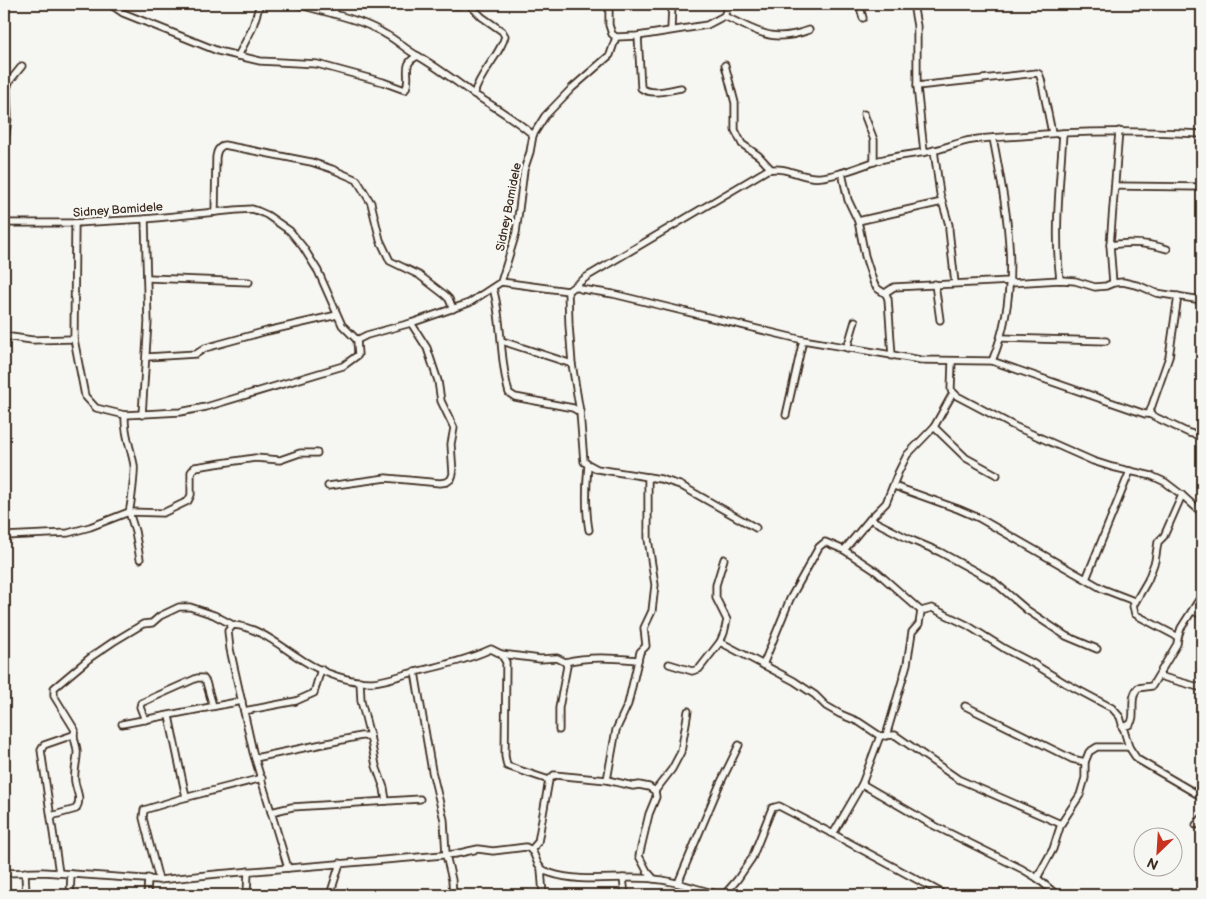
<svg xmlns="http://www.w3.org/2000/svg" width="1206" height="899" viewBox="0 0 1206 899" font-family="'Balsamiq Sans',sans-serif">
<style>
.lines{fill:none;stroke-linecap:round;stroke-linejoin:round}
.minor-casing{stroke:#3b2a1e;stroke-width:9}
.minor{stroke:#f6f6f2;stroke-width:5.5}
.labels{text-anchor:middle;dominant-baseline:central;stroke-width:4.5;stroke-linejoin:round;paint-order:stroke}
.street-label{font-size:12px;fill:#3b2a1e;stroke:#f6f6f2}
</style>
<rect width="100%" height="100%" fill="#f6f6f2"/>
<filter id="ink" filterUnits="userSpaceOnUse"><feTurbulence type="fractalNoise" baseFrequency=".02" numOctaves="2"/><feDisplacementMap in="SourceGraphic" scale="10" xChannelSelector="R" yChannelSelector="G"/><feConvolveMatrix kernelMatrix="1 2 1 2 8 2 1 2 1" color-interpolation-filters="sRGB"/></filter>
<g filter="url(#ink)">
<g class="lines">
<defs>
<g id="minor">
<path d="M296 4 334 14"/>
<path d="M336 4 334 14C352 19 369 24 385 34 397 40 406 50 418 56"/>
<path d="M443 4 457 5 464 4"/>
<path d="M469 4 482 17 502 31 505 36C501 54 480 72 474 94"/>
<path d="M609 4V25L612 34 616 37 638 36 707 25 724 16 729 4"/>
<path d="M859 4 863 18"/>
<path d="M913 4 917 26V86L924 152"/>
<path d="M724 16C758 31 771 44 809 30"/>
<path d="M671 30 672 4"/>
<path d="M638 36 641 88C652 96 669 90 681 88"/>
<path d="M238 56 252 29 260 4"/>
<path d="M725 65 735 103V130L742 144 759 156 771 169"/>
<path d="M917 86 1037 73 1039 74 1041 79 1052 133"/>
<path d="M864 114 874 140V162"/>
<path d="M533 135 545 116 572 88 610 55 616 37"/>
<path d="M4 150 8 118 7 89 9 82 22 66"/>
<path d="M934 150 940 194 949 225V230L955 283"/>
<path d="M842 173 848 200 858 221 865 256 874 284 878 289 886 294 888 299 892 356"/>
<path d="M1115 186 1202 187"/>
<path d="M215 212 216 157C217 151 218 148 224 145L311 162 332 169 357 180 371 203 380 240 390 261 419 275 445 295 449 299 453 309"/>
<path d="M858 221 942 202"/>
<path d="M4 223H75L145 219 236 210 252 209 258 211 267 215 290 231 303 247 318 271 342 325 357 340 367 335 411 323 469 303 501 282 516 233 524 170 530 152 533 135C514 118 493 106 472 93 454 80 437 67 418 56 399 64 413 77 405 90L402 89 383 82 317 64 260 61 218 51 123 13 110 4"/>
<path d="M75 223 74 339 85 396 96 408 125 415 180 412 206 407 343 366 358 355 357 340"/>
<path d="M1110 245C1128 242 1149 243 1167 249"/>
<path d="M148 278 249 282"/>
<path d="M1060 280C1054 231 1060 182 1063 133"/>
<path d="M501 282 568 291"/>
<path d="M1010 283 1060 280 1075 281 1095 287 1106 286 1113 283 1123 282 1140 286 1156 293 1202 300"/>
<path d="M1113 283 1110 245 1119 131"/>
<path d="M935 284 940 320"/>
<path d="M575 286 581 289 613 294 803 340 921 360 992 361C1023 288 1007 212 993 138"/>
<path d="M493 288C503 322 499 359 509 393L515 397 573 408 580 412"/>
<path d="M885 293 894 287 1010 281"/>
<path d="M4 336 32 340 74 339"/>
<path d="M1002 338 1106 341"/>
<path d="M502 341 572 364"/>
<path d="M847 348 855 321"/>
<path d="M147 357 196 354 205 348 267 331 337 315"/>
<path d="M952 361 951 390 957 396 1014 426 1093 461 1112 467 1152 476 1165 482 1182 495 1202 513"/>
<path d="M992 361 1145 414H1149L1169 357 1178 296"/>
<path d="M1149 414 1189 433 1202 436"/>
<path d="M142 415 148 322 145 219"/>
<path d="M786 415 803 340"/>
<path d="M934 427 966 458 997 475"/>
<path d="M588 465C586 488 585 508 589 530"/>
<path d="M328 486 386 478 440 483 447 482 451 479 453 474 451 444 454 428 441 401 438 381 427 348 411 323"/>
<path d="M894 486 958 509 979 518 1103 589 1134 601"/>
<path d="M870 519 909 539 940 552 993 581 1027 610 1066 636 1097 649"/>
<path d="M756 528 680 485 661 479 597 469 584 462 580 412 572 364 569 325 568 291 588 276 767 170C787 165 802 180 822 177 840 175 856 168 873 162 893 155 915 155 936 150 948 147 959 142 972 140 988 137 1005 137 1021 136 1081 130 1142 131 1202 134"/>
<path d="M4 536 68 533 90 527 129 512C131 506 135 471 134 465 131 448 124 434 125 415"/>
<path d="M844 550 870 519 886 503 898 473 907 455 934 427 953 393"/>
<path d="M140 559 135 531 129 512 163 513 188 501 191 495V472L195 467 255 458 280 460 300 453H317"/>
<path d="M1086 579 1130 471"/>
<path d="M1193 611 1202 615"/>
<path d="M1178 637 1181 628 1202 595"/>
<path d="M720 642 724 633 727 620 716 598V585L724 559"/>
<path d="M501 654 540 659 557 658 565 662 567 666 559 708V730"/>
<path d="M565 662C589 656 613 658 638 660"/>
<path d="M669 664 692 671 699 669 720 642 722 643 794 681 815 695 826 706 840 714 859 722 880 736 895 735 958 779 1061 824"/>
<path d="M763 665 790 599 819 547 825 542 844 550 877 572 921 611 932 608 967 625 1005 649 1034 664 1065 683 1112 708 1120 717 1129 747 1137 759 1202 797"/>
<path d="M415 672 432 771 444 820 446 855 452 880 453 895"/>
<path d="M1159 676 1202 688"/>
<path d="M965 706 1072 759 1085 762"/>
<path d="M244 711 296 701 314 693 321 669"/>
<path d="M169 716 186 797"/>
<path d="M145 720 140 707 141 703 197 678H203L206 682 213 706"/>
<path d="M122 724 242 701"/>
<path d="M1122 727C1124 726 1128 726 1130 724 1137 717 1128 699 1138 688L1152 686 1177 644 1178 637 1140 617 1135 614 1133 606 1148 580 1155 561 1158 542 1164 536 1182 495"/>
<path d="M370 736 376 766 384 788 386 801"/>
<path d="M880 736 862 784 833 834 940 892"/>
<path d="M886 736 907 664 912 632 919 624 921 611"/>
<path d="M255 758 361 736H370L361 701 360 681"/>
<path d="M607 780 616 730 628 704 640 652 646 646 644 628 652 611 655 585 648 539V477"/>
<path d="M862 784 931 824 1022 869 1037 878 1057 895"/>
<path d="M655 791 672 769 681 752 688 711"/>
<path d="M271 812 292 807 420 799"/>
<path d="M51 816 76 809C82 799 77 793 75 782 73 772 78 760 77 750 76 742 72 737 75 730L54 696V688L91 657 113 642 143 624 152 623 160 616 179 607H190L214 615 233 625"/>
<path d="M1196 825 1202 818"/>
<path d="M531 850 538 842 549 780 554 775 607 780 633 786 639 785 649 787 655 791 656 797 649 814 639 856 647 871 654 879"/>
<path d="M288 868 253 752 230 649 228 631 233 625C260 627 282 648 304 661 323 673 350 683 373 682 384 681 396 677 407 674 435 667 465 661 491 649L501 654 506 662 505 756 507 766 549 780"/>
<path d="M541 869 543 895"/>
<path d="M25 872 26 895"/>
<path d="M4 873 43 872 159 880 217 874 455 854 478 849 493 851 526 847C540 852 531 867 550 873 583 884 620 875 654 879 677 881 698 890 721 895"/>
<path d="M59 873 41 750 44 745 73 735"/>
<path d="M623 878 625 895"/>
<path d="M1037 878 1053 849 1061 824 1080 795 1085 778V762L1089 752 1097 747H1129"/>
<path d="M159 880 143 818 144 810 180 799 262 778"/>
<path d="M678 883 719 786 739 745"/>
<path d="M70 895 71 874"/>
<path d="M147 895 148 878"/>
<path d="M247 895 248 871"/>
<path d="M330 895 340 863"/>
<path d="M724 895 737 880 752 858 772 808 779 806 833 834"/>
</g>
</defs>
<!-- minor casing -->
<use href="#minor" class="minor-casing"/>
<!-- minor -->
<use href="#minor" class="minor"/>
</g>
</g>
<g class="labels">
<!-- street labels -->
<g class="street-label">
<text transform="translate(509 207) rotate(-79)">Sidney Bamidele</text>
<text transform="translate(118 210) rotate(-4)">Sidney Bamidele</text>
</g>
</g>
<!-- margin -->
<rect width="1206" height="899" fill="none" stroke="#f6f6f2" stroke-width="20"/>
<rect x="10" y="10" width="1186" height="879" fill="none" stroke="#3b2a1e" stroke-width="2" filter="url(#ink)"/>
<!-- north arrow -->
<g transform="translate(1158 852) rotate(205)"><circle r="24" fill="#f6f6f2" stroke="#aba49d"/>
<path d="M0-4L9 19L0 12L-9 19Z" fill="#c8321e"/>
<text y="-8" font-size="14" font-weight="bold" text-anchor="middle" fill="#3b2a1e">N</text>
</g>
</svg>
